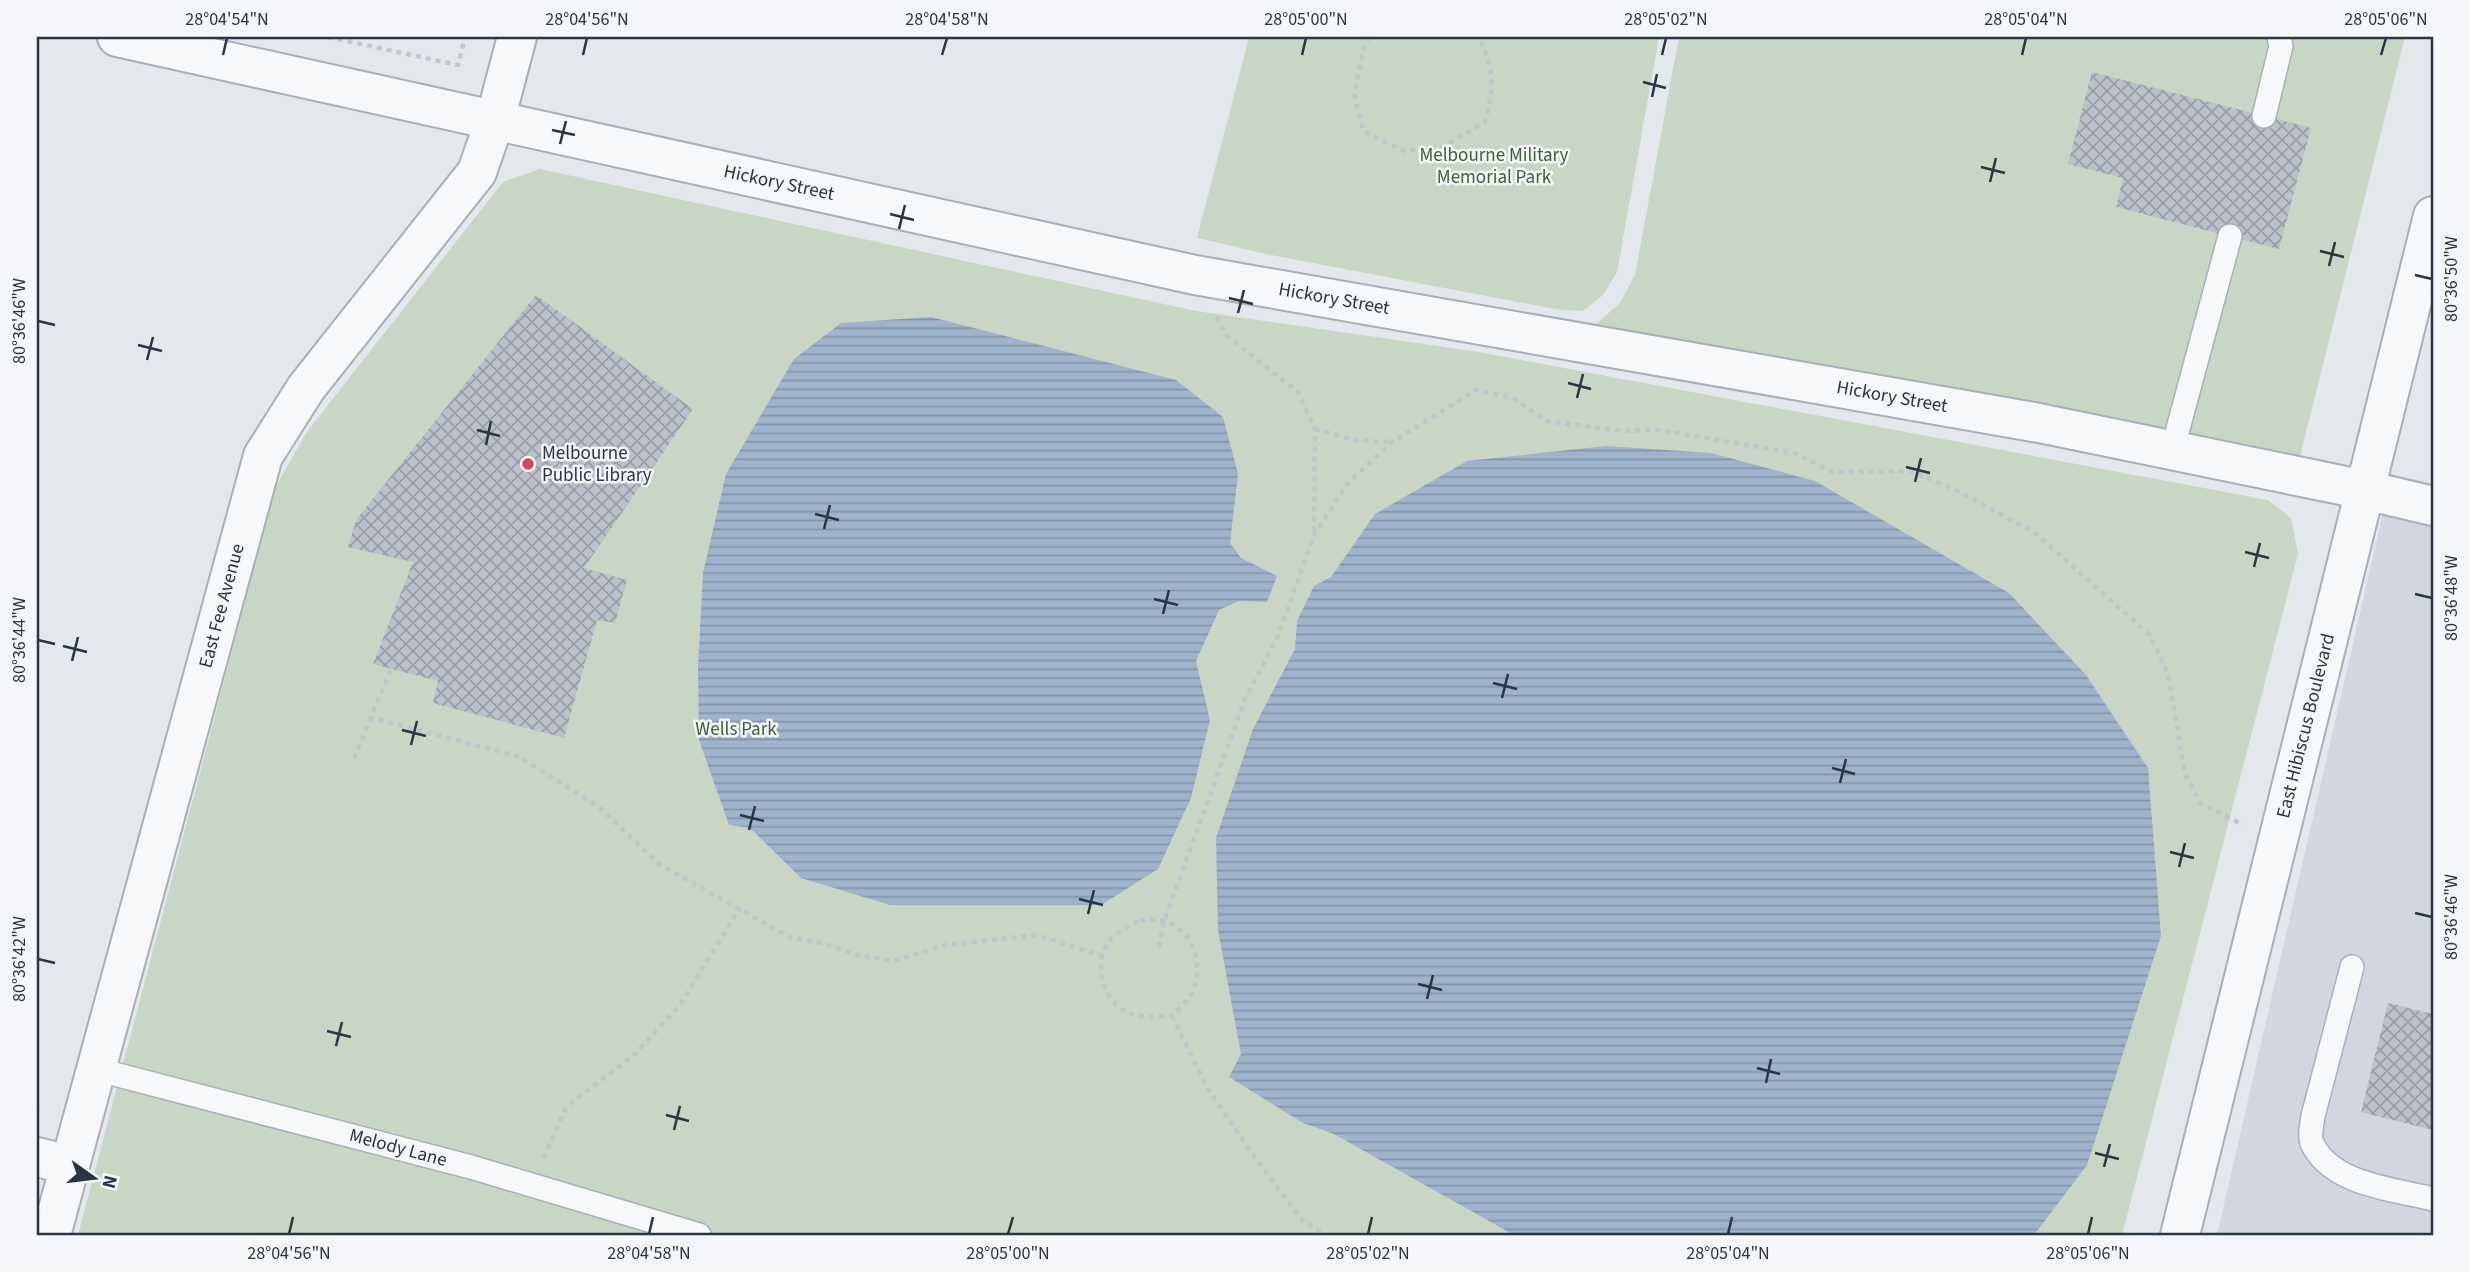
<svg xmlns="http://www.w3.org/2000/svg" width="2470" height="1272" viewBox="0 0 2470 1272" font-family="'Source Sans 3',sans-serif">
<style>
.built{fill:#d2d6de}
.park{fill:#c9d6c5}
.water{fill:url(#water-rules)}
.building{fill:url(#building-cross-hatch)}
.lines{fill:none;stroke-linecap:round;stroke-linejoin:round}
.service-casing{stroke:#a9aeb7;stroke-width:26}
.minor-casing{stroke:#a9aeb7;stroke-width:42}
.tertiary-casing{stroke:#a9aeb7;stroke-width:42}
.path{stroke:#c2c5cb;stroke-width:4.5;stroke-dasharray:5 5;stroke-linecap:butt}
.service{stroke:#f7f8fa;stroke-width:23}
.minor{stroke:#f7f8fa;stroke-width:38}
.tertiary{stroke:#f7f8fa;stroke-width:38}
.ticks{fill:none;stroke:#2b3445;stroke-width:2.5}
.poi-dot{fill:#d1495b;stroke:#f4f6f9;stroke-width:2.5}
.labels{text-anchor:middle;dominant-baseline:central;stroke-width:5;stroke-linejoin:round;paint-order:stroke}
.park-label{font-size:19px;fill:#3f6138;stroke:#f4f6f9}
.street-label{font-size:19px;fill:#2b3445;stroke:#f4f6f9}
.poi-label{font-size:19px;fill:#2b3445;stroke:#f4f6f9;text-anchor:start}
.neatline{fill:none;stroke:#2b3445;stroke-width:2.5}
.ticks-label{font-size:18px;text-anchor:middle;fill:#2b3445}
</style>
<defs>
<pattern id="water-rules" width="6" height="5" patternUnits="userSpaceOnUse" patternTransform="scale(1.75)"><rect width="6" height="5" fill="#9fb4cc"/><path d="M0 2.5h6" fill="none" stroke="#8293a7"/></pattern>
<pattern id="building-cross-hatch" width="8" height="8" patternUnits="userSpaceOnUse" patternTransform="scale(1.75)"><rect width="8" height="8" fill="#bbc0ca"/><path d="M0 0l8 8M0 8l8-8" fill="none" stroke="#989da6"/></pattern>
</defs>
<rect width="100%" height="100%" fill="#e4e7ec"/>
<!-- built -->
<path class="built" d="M2392 474 2433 484V1235H2217Z"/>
<!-- park -->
<g class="park">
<path d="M1249 37H1659L1617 272 1603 295 1583 311 1555 309 1271 255 1197 238Z"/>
<path d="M1679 37H2405L2300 456 2042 404 1595 325 1620 303 1635 275Z"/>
<path d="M540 169 1196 311 1479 352 2268 500 2291 518 2298 554 2122 1235H78L275 488 306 433 503 182Z"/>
</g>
<!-- water -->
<g class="water">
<path d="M931 317 1176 380 1223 417 1238 474 1230 543 1241 558 1277 576 1267 602 1239 601 1219 610 1196 661 1210 720 1191 798 1158 869 1101 905H890L801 878 750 828 729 825 699 740 698 668 703 573 726 474 794 359 841 323Z"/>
<path d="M1606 446 1711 453 1815 481 2009 593 2086 675 2148 768 2161 936 2087 1165 2034 1235H1514L1334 1134 1303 1123 1229 1077 1241 1054 1218 930 1216 838 1253 729 1295 649 1297 621 1314 586 1331 577 1375 514 1467 461Z"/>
</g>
<!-- building -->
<g class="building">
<path d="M2092 72 2311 128 2279 249 2116 207 2123 178 2068 164Z"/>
<path d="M536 295 693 409 584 568 627 580 615 623 597 620 564 738 433 703 438 681 373 664 413 562 348 547 356 520Z"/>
<path d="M2388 1003 2433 1014V1130L2361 1112Z"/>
</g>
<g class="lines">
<defs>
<g id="service">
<path d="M2264 116 2281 46 2279 37"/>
<path d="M2172 451 2230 236"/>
<path d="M2352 967 2313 1116C2312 1124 2309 1136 2312 1143 2331 1185 2394 1189 2433 1199"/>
<path d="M95 1069 471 1167 699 1235"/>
</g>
<g id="minor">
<path d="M117 37 1195 275 2039 423 2365 490"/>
<path d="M37 1157 69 1165"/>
</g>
<g id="tertiary">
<path d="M2365 490 2433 506"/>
<path d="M51 1235 263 456 306 388 477 172 495 120 517 37"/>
<path d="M2180 1235 2433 216"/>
</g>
</defs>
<!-- service casing -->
<use href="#service" class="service-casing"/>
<!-- minor casing -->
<use href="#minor" class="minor-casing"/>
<!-- tertiary casing -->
<use href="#tertiary" class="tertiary-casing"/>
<!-- path -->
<g class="path">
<path d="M328 37 458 65 465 37"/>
<path d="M1370 37 1365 43 1354 94 1363 131 1404 151 1443 147 1485 122C1494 87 1495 70 1479 37"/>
<path d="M1217 317 1227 336 1298 392 1315 429 1314 534"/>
<path d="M1315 429 1354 440 1392 442"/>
<path d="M369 717 517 756 598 806 659 864 789 937 826 944 857 955 894 961 945 945 1036 935 1102 956"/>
<path d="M354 758 391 669"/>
<path d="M1140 920C1147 920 1156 919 1163 921 1195 929 1205 968 1191 995 1187 1002 1178 1009 1172 1016 1157 1017 1137 1019 1123 1010 1100 996 1093 958 1112 938 1120 930 1131 925 1140 920Z"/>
<path d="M1159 947 1164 921 1245 699 1278 636 1314 535 1348 483 1392 442 1476 390 1513 398 1546 421 1623 431 1660 430 1794 453 1833 472 1912 471 1962 493 2035 533 2150 635 2168 674 2185 774 2200 803 2243 825"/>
<path d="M1172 1016 1206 1086 1254 1156 1302 1220 1325 1235"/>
<path d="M37 1105V1112"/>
<path d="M544 1158 566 1107 634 1055 680 1005 740 908"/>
</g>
<!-- service -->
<use href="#service" class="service"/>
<!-- minor -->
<use href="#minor" class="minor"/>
<!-- tertiary -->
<use href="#tertiary" class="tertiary"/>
</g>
<!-- ticks -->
<path class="ticks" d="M223 55 227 38M583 55 587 38M942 55 947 38M1302 55 1306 38M1662 55 1666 38M2022 55 2026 38M2381 55 2386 38M1643 82 1666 88M1652 97 1657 74M552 130 575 135M560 144 566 121M1981 167 2005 173M1990 182 1996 158M890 214 914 220M899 229 905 205M2320 251 2344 257M2329 266 2335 242M2415 275 2432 279M1229 298 1253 304M1238 313 1244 290M38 321 55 325M138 345 162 351M147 360 153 337M1568 383 1591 389M1577 398 1583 374M477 430 500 436M486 445 491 421M1906 467 1930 473M1915 482 1921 458M815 514 839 520M824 529 830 505M2245 552 2269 558M2254 567 2260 543M2415 594 2432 598M1154 599 1178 605M1163 614 1169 590M38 640 55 644M63 646 87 652M72 661 78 637M1493 683 1517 689M1502 698 1508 674M402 730 426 736M411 745 417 721M1832 768 1855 774M1840 783 1846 759M740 815 764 821M749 830 755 806M2170 852 2194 858M2179 867 2185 843M1079 899 1103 905M2415 913 2432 917M1088 914 1094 890M38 959 55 963M1418 984 1442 990M1427 999 1433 975M327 1031 351 1037M336 1046 342 1022M1757 1068 1780 1074M1766 1083 1771 1059M666 1115 689 1121M674 1130 680 1106M2095 1153 2119 1159M2104 1167 2110 1144M289 1234 293 1217M649 1234 653 1217M1008 1234 1013 1217M1368 1234 1372 1217M1728 1234 1732 1217M2088 1234 2092 1217"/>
<!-- markers -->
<circle class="poi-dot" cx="528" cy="464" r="7"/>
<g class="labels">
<!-- park labels -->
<g class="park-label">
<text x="1494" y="155">Melbourne Military<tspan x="1494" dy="22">Memorial Park</tspan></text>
<text x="736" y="729">Wells Park</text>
</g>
<!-- street labels -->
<g class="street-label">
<text transform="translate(779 183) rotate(12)">Hickory Street</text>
<text transform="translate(1334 299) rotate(10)">Hickory Street</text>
<text transform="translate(1892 397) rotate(10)">Hickory Street</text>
<text transform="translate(222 606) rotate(-75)">East Fee Avenue</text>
<text transform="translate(2306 726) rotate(-76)">East Hibiscus Boulevard</text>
<text transform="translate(398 1148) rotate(15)">Melody Lane</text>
</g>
<!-- poi labels -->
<g class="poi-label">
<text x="542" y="453">Melbourne<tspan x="542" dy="22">Public Library</tspan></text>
</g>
</g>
<!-- border -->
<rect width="2470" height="1272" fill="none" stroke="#f4f6f9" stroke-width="77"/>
<!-- north arrow -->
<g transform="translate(94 1178) rotate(104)" stroke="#f4f6f9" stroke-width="5" paint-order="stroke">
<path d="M0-5L12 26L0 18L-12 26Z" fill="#2b3445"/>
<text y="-10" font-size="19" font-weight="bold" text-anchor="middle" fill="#2b3445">N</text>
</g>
<rect x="38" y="38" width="2394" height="1196" class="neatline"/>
<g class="ticks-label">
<text x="227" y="25">28°04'54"N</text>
<text x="587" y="25">28°04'56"N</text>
<text x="947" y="25">28°04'58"N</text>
<text x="1306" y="25">28°05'00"N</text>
<text x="1666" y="25">28°05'02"N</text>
<text x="2026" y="25">28°05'04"N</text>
<text x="2386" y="25">28°05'06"N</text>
<text transform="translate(2451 279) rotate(-90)" y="6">80°36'50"W</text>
<text transform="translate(19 321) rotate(-90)" y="6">80°36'46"W</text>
<text transform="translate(2451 598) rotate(-90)" y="6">80°36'48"W</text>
<text transform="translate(19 640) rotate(-90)" y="6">80°36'44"W</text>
<text transform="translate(2451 917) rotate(-90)" y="6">80°36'46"W</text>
<text transform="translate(19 959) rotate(-90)" y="6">80°36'42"W</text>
<text x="289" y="1259">28°04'56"N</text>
<text x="649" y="1259">28°04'58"N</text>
<text x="1008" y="1259">28°05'00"N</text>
<text x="1368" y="1259">28°05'02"N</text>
<text x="1728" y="1259">28°05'04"N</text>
<text x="2088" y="1259">28°05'06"N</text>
</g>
</svg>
